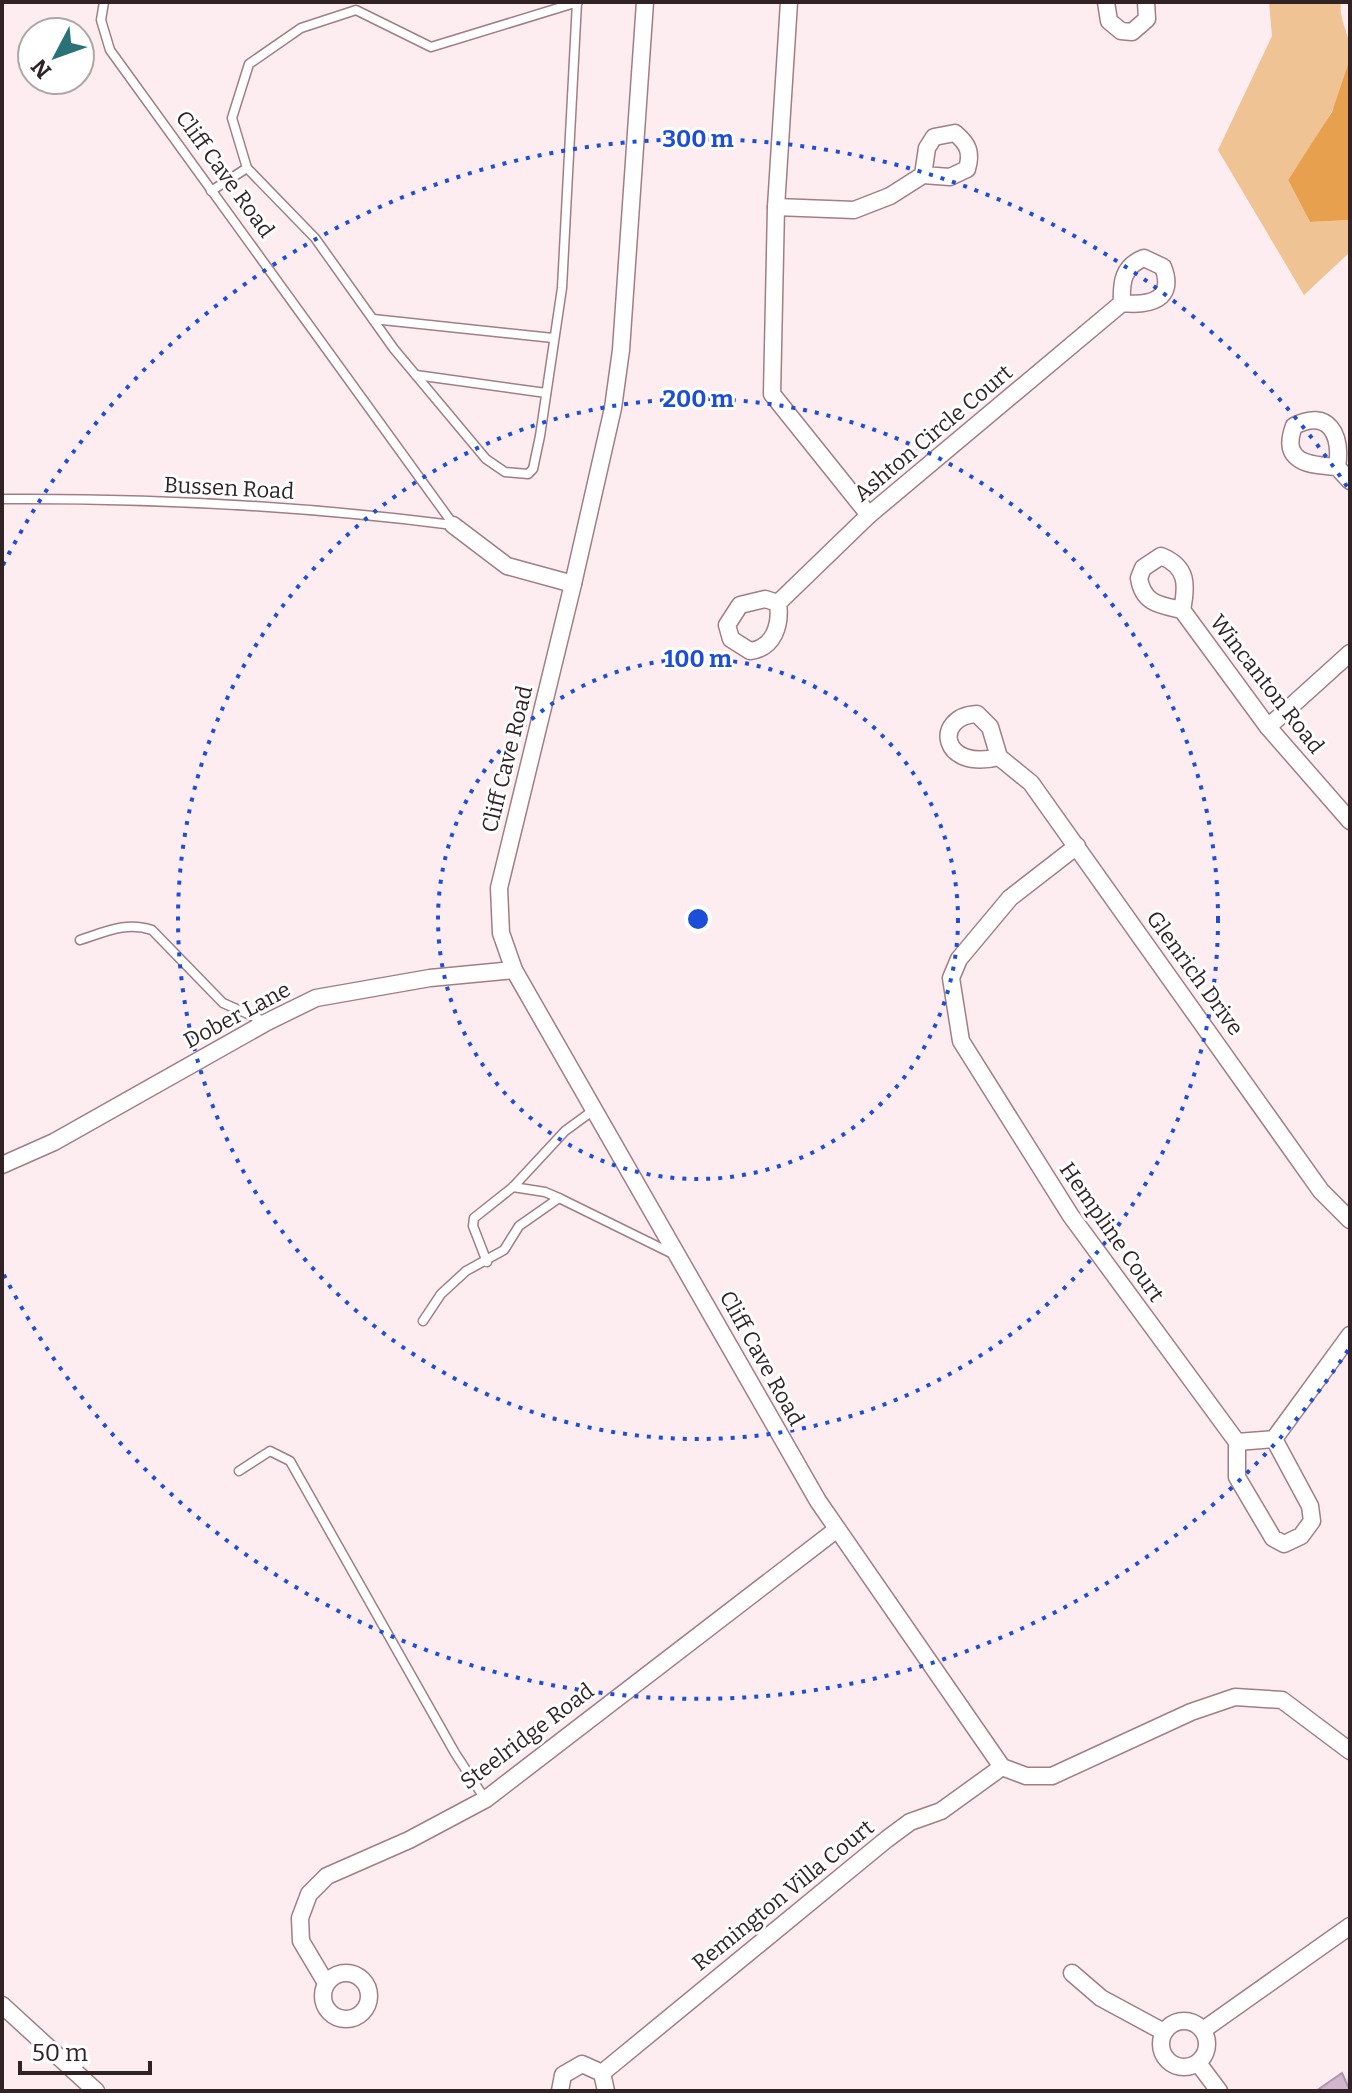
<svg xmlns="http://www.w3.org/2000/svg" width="1352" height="2093" viewBox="0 0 1352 2093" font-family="Bitter,serif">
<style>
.green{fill:#f0c394}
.forest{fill:#e7a04d}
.building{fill:#d2b6cd;stroke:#b095ab;stroke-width:2;filter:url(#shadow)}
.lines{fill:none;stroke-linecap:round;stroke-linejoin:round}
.lane-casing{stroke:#a17e86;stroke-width:11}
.street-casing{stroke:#a17e86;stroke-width:19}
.lane{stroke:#fff;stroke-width:8}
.street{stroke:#fff;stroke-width:16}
.ring{fill:none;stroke:#1d4ed8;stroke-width:4;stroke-dasharray:4 8}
.labels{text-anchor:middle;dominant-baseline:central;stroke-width:6;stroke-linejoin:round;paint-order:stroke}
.street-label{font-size:22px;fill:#312225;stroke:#fff}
.centre{fill:#1d4ed8;stroke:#fff;stroke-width:4}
.ring-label{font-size:24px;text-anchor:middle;font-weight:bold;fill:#1d4ed8;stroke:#fff;stroke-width:6;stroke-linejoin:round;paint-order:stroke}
</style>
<defs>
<filter id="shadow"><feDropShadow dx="7" dy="7" stdDeviation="4" flood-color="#0004"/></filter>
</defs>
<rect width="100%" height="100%" fill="#fdedf0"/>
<!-- green -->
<path class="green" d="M1269 2H1341C1338 21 1352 36 1350 57 1345 102 1312 143 1288 180L1310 222 1350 220V252L1304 295 1218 150 1272 36Z"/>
<!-- forest -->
<path class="forest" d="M1350 59V220L1310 222 1288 180 1332 112Z"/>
<!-- building -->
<path class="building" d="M1342 2073 1350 2091H1316Z"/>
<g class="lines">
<defs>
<g id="lane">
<path d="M104 2 101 20 110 50 453 524"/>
<path d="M247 168 315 238 394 349 486 459 505 472 528 474 533 469 540 436 562 288 577 2"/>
<path d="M211 191 247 168 232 118 249 64 301 28 356 10 431 47 578 2"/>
<path d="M373 319 553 338"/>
<path d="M416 375 546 393"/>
<path d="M2 499C152 498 304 506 453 525"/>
<path d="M80 940C105 932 127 921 152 930L223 1003 266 1022"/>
<path d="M513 1187 545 1192 559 1198"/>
<path d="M487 1262 473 1226 474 1218 513 1187 565 1131 595 1109"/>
<path d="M423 1321 441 1294 466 1271 504 1250 519 1226 559 1198 673 1254"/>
<path d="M239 1471 270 1451 290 1461 455 1753 485 1799"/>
</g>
<g id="street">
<path d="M789 2 776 207 772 394 869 515"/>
<path d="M1106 2 1109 21 1121 31 1132 32 1147 19 1146 2"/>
<path d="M776 207 854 210 890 196 923 175 950 177 967 169C972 152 968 144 955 133L934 137 927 148 923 175"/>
<path d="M1337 467C1342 435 1329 408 1294 426 1280 463 1310 465 1337 467L1350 481"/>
<path d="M453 525 507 566 573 584 499 888 501 933 514 970 818 1501 1002 1767 1026 1776H1052L1191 1712 1235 1697 1282 1700 1350 1751"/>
<path d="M573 584 613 408 621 350 645 2"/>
<path d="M778 603C781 625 774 648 750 651L731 639 727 625 740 605 765 599 778 603 869 515 1122 303C1121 282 1123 266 1144 258L1163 267C1176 300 1149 306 1122 303"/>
<path d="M1182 610C1187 585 1188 567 1161 556L1143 568 1139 578C1143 604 1160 605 1182 610L1268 727 1350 821"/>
<path d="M1268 727 1350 653"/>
<path d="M999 757C940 772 933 716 977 714L990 727 999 757 1031 783 1321 1191 1350 1220"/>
<path d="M1077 846 1010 898 959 959 951 978 961 1041 1071 1216 1237 1442V1477L1273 1538 1284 1544 1301 1536 1312 1521 1310 1506 1274 1439"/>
<path d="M2 1165 54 1142 267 1022 316 998 430 978 514 970"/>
<path d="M1237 1442 1274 1439 1350 1335"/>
<path d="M1072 1973 1101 1998 1164 2032"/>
<circle cx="346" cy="1996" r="23"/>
<path d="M326 1983 301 1941 300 1918 309 1894 327 1876 409 1840 486 1799 836 1530"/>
<path d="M2 2005 96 2091"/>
<circle cx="1184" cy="2044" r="23"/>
<path d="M1203 2030 1350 1926"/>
<path d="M1198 2063 1219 2091"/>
<path d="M602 2073 887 1839 910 1822 941 1811 1002 1767"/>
<path d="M560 2091 563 2075 582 2064 602 2073 606 2091"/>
</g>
</defs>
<!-- lane casing -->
<use href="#lane" class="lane-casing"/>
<!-- street casing -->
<use href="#street" class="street-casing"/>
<!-- lane -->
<use href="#lane" class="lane"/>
<!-- street -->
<use href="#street" class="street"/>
</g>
<!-- distance rings -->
<g class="ring">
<circle cx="698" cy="919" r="260"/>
<circle cx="698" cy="919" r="520"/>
<path d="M1348 1350A780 780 0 0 1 3 1273M3 565A780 780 0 0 1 1348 488"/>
</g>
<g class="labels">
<!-- street labels -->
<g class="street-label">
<text transform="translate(225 174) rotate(54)">Cliff Cave Road</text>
<text transform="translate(933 433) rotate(-40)">Ashton Circle Court</text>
<text transform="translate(229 488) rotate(3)">Bussen Road</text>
<text transform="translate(1267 684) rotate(52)">Wincanton Road</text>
<text transform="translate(507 759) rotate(-76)">Cliff Cave Road</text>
<text transform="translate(1195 973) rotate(54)">Glenrich Drive</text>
<text transform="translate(237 1015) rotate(-28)">Dober Lane</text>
<text transform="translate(1112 1232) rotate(55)">Hempline Court</text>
<text transform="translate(762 1358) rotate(61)">Cliff Cave Road</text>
<text transform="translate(527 1736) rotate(-37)">Steelridge Road</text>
<text transform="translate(783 1895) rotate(-39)">Remington Villa Court</text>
</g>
</g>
<circle cx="698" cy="919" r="12" class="centre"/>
<g class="ring-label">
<text x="698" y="147">300 m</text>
<text x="698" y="407">200 m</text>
<text x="698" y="667">100 m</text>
</g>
<!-- border -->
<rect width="1352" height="2093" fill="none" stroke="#312225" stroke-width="8"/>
<!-- north arrow -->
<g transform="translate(56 56) rotate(229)"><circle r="38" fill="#ffffff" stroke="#ada7a8" stroke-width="2"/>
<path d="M0-6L14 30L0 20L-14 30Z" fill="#29727a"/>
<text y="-12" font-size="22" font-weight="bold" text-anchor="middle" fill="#312225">N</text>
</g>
<!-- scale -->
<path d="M20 2061v12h130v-12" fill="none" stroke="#312225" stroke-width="4"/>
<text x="32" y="2061" font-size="24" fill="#312225" stroke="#ffffff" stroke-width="6" paint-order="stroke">50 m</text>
</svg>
